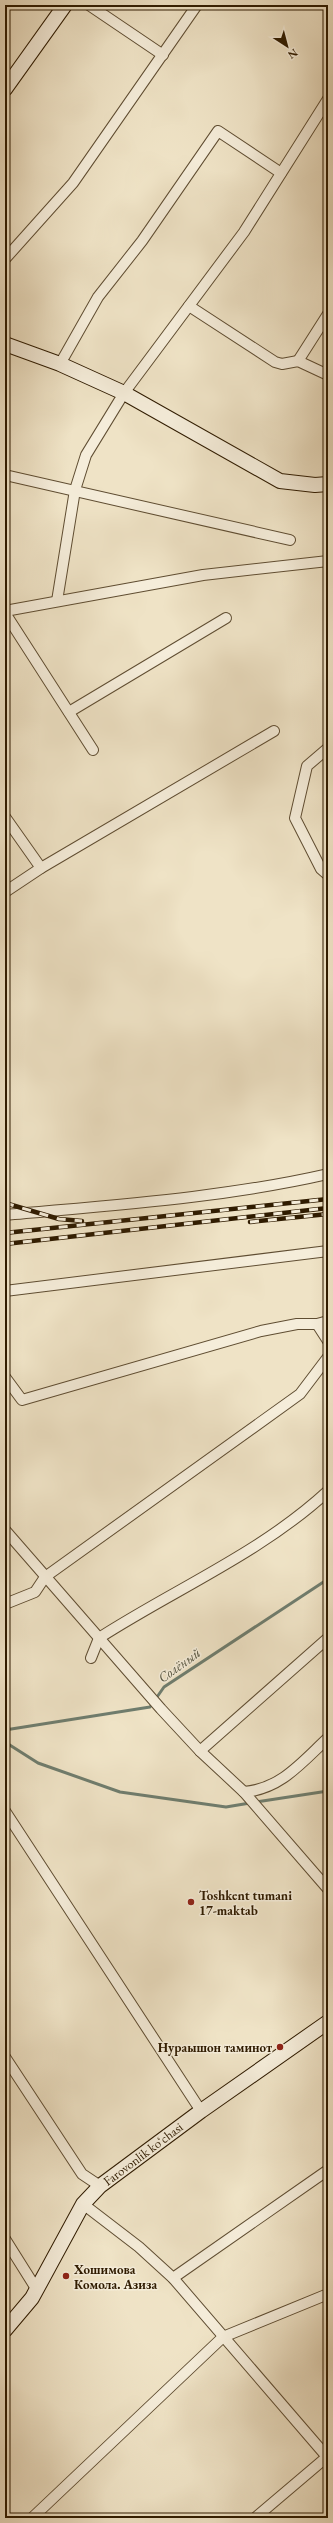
<svg xmlns="http://www.w3.org/2000/svg" width="333" height="2523" viewBox="0 0 333 2523" font-family="'EB Garamond',serif">
<style>
.lines{fill:none;stroke-linecap:round;stroke-linejoin:round}
.stream{stroke:#6f7d6e;stroke-width:3}
.street-casing{stroke:#5f4d32;stroke-width:12}
.secondary-casing{stroke:#2f1b00;stroke-width:16}
.street{stroke:#f5edda;stroke-width:10}
.secondary{stroke:#f5edda;stroke-width:14}
.rail-casing{stroke:#2f1b00;stroke-width:4.5}
.rail{stroke:#f5edda;stroke-width:3;stroke-dasharray:9;stroke-linecap:butt}
.poi-dot{fill:#8f2418;stroke:#f5edda;stroke-width:1.5}
.labels{text-anchor:middle;dominant-baseline:central;stroke-width:3;stroke-linejoin:round;paint-order:stroke}
.poi-label{font-size:13px;font-weight:bold;fill:#2f1b00;stroke:#f5edda;text-anchor:start}
.street-label{font-size:13px;fill:#2f1b00;stroke:#f5edda}
.water-label{font-size:14px;font-style:italic;fill:#545440;stroke:#f5edda}
</style>
<rect width="100%" height="100%" fill="#efe3c6"/>
<filter id="stains"><feTurbulence type="fractalNoise" baseFrequency=".005" numOctaves="4"/><feColorMatrix values="0 0 0 0 .2 0 0 0 0 .09 0 0 0 0 .02 0 0 0 .5 -.17"/></filter>
<radialGradient id="worn" r=".72"><stop offset=".6" stop-color="#630" stop-opacity="0"/><stop offset="1" stop-color="#630" stop-opacity=".3"/></radialGradient>
<g class="lines">
<!-- stream -->
<g class="stream">
<path d="M5 1730 150 1707 164 1687 328 1579"/>
<path d="M5 1742 38 1763 120 1792 226 1807 250 1803"/>
<path d="M256 1802 328 1791"/>
</g>
<defs>
<g id="street">
<path d="M89 5 163 55"/>
<path d="M5 259 73 183 197 5"/>
<path d="M189 306 275 362 282 364 298 361 328 375"/>
<path d="M298 361 328 314"/>
<path d="M60 364 98 297 142 241 218 131 281 173"/>
<path d="M5 475 290 540"/>
<path d="M57 601 75 490 86 455 124 393 244 232 328 99"/>
<path d="M5 611 203 575 328 561"/>
<path d="M5 613 93 750"/>
<path d="M69 712 226 618"/>
<path d="M328 748 307 766 295 818 321 869 328 875"/>
<path d="M5 817 41 868"/>
<path d="M5 892 41 868 274 731"/>
<path d="M5 1215C113 1205 223 1198 328 1174"/>
<path d="M5 1291 328 1251"/>
<path d="M317 1324 328 1341"/>
<path d="M5 1377 22 1400 261 1331 297 1324H317L328 1321"/>
<path d="M5 1530 161 1709 200 1751 244 1792 328 1889"/>
<path d="M5 1604 35 1592 45 1577 300 1394 328 1357"/>
<path d="M91 1658 99 1638C175 1589 261 1553 328 1491"/>
<path d="M200 1751 328 1638"/>
<path d="M244 1792C281 1789 302 1762 328 1738"/>
<path d="M5 1811 201 2111"/>
<path d="M5 2057 82 2174 100 2186"/>
<path d="M83 2204 139 2247 173 2278 328 2458"/>
<path d="M5 2239 37 2290"/>
<path d="M173 2278 328 2170"/>
<path d="M32 2518 223 2337 328 2294"/>
<path d="M255 2518 328 2456"/>
</g>
<g id="secondary">
<path d="M5 89 65 5"/>
<path d="M5 344 60 364 124 393 280 481 315 485 328 484"/>
<path d="M5 2330 32 2298 83 2204 100 2186 201 2111 328 2022"/>
</g>
</defs>
<!-- street casing -->
<use href="#street" class="street-casing"/>
<!-- secondary casing -->
<use href="#secondary" class="secondary-casing"/>
<!-- street -->
<use href="#street" class="street"/>
<!-- secondary -->
<use href="#secondary" class="secondary"/>
<defs>
<g id="rail">
<path d="M5 1203 59 1219 82 1221"/>
<path d="M250 1222 328 1214"/>
<path d="M5 1233 328 1199"/>
<path d="M5 1244 328 1208"/>
</g>
</defs>
<!-- rail casing -->
<use href="#rail" class="rail-casing"/>
<!-- rail -->
<use href="#rail" class="rail"/>
</g>
<!-- markers -->
<g class="poi-dot">
<circle cx="191" cy="1902" r="4"/>
<circle cx="280" cy="2047" r="4"/>
<circle cx="66" cy="2276" r="4"/>
</g>
<g class="labels">
<!-- poi labels -->
<g class="poi-label">
<text x="199" y="1895">Toshkent tumani<tspan x="199" dy="15">17-maktab</tspan></text>
<text x="272" y="2047" text-anchor="end">Нураышон таминот</text>
<text x="74" y="2269">Хошимова<tspan x="74" dy="15">Комола. Азиза</tspan></text>
</g>
<!-- street labels -->
<g class="street-label">
<text transform="translate(143 2154) rotate(-37)">Farovonlik koʻchasi</text>
</g>
<!-- water labels -->
<g class="water-label">
<text transform="translate(179 1665) rotate(-36)">Солёный</text>
</g>
</g>
<!-- margin -->
<rect width="333" height="2523" fill="none" stroke="#efe3c6" stroke-width="20"/>
<rect x="6" y="6" width="321" height="2511" fill="none" stroke="#2f1b00" stroke-width="2"/>
<rect x="10" y="10" width="313" height="2503" fill="none" stroke="#2f1b00"/>
<!-- north arrow -->
<g transform="translate(287 46) rotate(144)" stroke="#f5edda" stroke-width="3" paint-order="stroke">
<path d="M0-3L7 15L0 10L-7 15Z" fill="#2f1b00"/>
<text y="-6" font-size="11" font-weight="bold" text-anchor="middle" fill="#2f1b00">N</text>
</g>
<rect width="100%" height="100%" filter="url(#stains)"/>
<rect width="100%" height="100%" fill="url(#worn)"/>
</svg>
